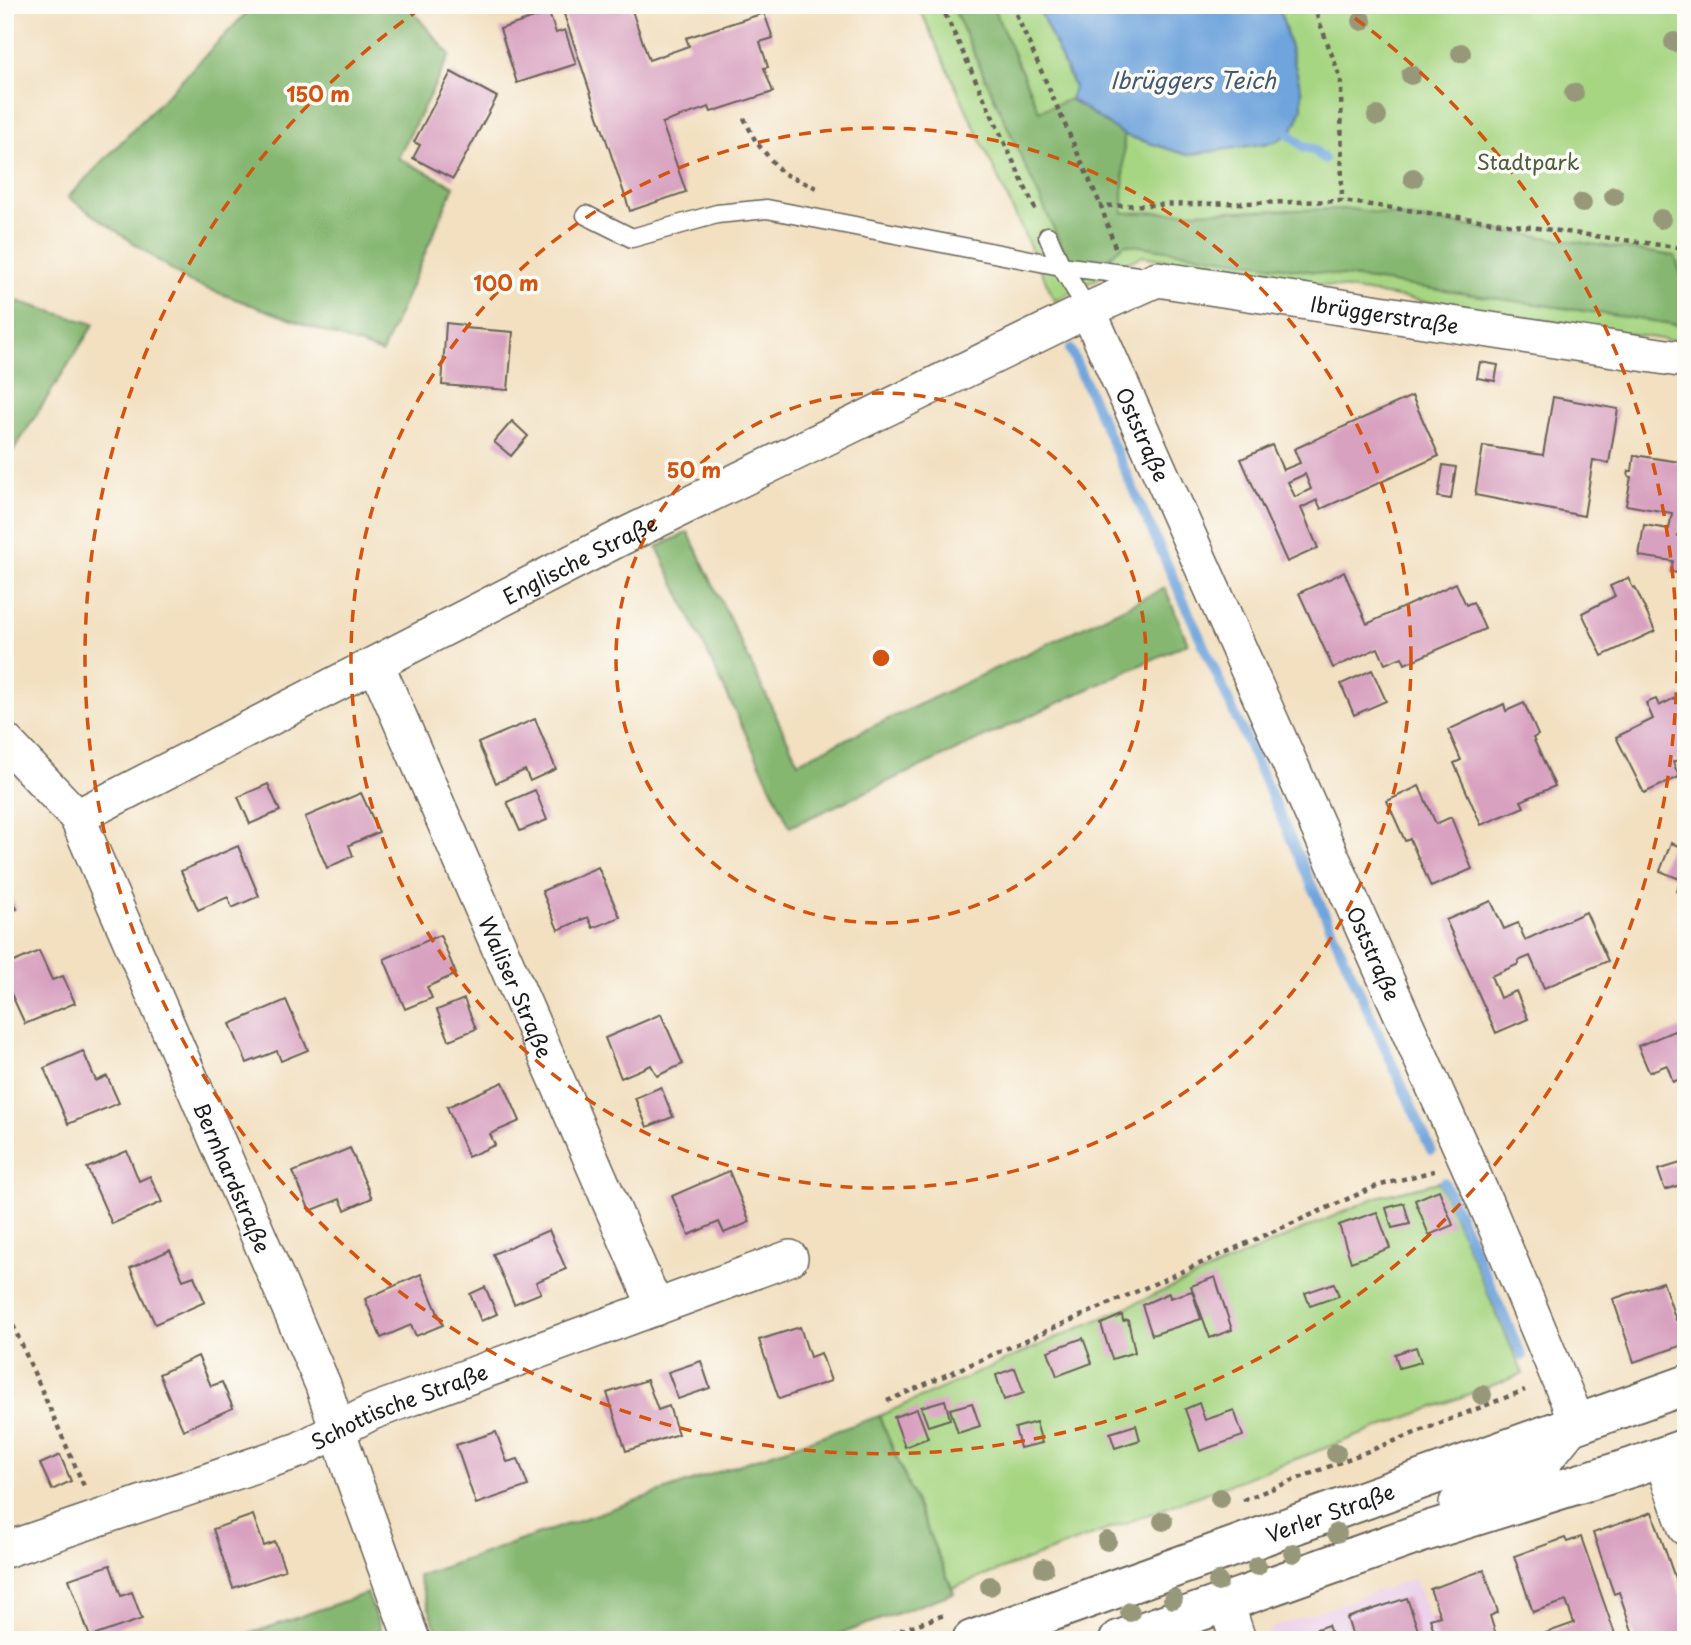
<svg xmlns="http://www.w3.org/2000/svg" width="1691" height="1645" viewBox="0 0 1691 1645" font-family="'Playpen Sans',sans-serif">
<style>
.built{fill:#ecd1ea}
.green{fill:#a7d683;stroke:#627950;stroke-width:2}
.forest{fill:#85b771;stroke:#506a46;stroke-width:2}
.water{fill:#70a4dc;stroke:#46607c;stroke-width:2}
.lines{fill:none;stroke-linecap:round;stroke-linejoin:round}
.stream{stroke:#70a4dc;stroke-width:10}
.building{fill:#d8a1c0;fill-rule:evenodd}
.service-casing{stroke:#676156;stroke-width:21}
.minor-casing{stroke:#676156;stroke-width:38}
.secondary-casing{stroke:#676156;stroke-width:42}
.path{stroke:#676156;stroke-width:4.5;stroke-dasharray:5 5;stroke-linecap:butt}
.service{stroke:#fff;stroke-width:18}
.minor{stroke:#fff;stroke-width:35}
.secondary{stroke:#fff;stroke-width:38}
.tree{fill:#97987a}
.ring{fill:none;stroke:#d4530e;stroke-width:3.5;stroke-dasharray:12 9}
.labels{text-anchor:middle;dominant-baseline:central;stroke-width:7;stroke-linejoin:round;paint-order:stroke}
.park-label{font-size:21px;fill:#4d5d40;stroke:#fdfcf7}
.street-label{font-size:21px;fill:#1c1c1c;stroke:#fdfcf7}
.water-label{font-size:23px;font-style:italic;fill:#425972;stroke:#fdfcf7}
.centre{fill:#d4530e;stroke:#fdfcf7;stroke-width:3.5}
.ring-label{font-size:21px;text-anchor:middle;font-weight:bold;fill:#d4530e;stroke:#fdfcf7;stroke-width:7;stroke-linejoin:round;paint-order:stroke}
</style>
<rect width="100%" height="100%" fill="#fdfcf7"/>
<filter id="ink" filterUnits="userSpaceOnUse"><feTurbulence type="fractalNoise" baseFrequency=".0143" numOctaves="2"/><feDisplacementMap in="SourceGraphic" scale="14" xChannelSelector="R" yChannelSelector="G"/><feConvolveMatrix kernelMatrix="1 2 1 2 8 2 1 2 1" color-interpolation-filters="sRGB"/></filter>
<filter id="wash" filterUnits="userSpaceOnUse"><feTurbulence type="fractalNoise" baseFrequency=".00686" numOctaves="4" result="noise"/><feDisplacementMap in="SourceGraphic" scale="28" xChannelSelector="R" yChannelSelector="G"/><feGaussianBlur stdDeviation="1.57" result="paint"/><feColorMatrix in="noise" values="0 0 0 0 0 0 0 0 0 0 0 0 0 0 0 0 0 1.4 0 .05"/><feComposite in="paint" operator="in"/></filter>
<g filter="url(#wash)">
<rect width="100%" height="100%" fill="#f2e0c1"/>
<!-- built -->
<path class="built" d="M1415 1578 1437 1640H1268V1634L1274 1627Z"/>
<!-- green -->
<g class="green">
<path d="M918 5H1686V343L1141 256 1055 301Z"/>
<path d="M1439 1182 1523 1374 952 1588 879 1416 1377 1197Z"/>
</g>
<!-- forest -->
<g class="forest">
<path d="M254 5H407L450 55 398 158 454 186 382 353 189 282 68 197Z"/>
<path d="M952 5H992L1039 111 1070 99 1124 135 1123 213 1350 209 1675 256 1686 290V326L1125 244 1078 282Z"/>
<path d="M10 299 94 324 5 464V305Z"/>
<path d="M688 532 798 762 1165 588 1188 643 790 827 657 547Z"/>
<path d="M879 1416 954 1593 823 1640H440L418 1576Z"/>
<path d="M367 1593 384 1640H232Z"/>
</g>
<!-- water -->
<path class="water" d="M1037 5H1279L1302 93V108L1297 122 1291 131 1276 142 1187 155 1124 135 1070 99 1074 87Z"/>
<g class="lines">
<!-- stream -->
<g class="stream">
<path d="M1288 133 1305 148C1315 147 1317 154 1324 159"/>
<path d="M1070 349 1431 1150"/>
<path d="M1444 1182 1522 1356"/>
</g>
</g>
<g id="blocks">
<!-- building -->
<g class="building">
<path d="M588 5H630L649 60 689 46 686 38 764 13 773 38 760 42 768 67 764 68 773 92 711 112 709 107 662 123 686 192 630 211 564 14Z"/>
<path d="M549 13 556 33 565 30 576 64 517 83 500 29Z"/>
<path d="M451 72 497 97 453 179 413 158 420 145 414 142Z"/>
<path d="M446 323 464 325V328L513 332 508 390 442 385Z"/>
<path d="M1480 362 1498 365 1495 381 1477 378Z"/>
<path d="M1412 396 1439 456 1321 509 1317 500 1301 508 1318 548 1287 562 1241 459 1272 445 1283 470 1300 463 1294 449ZM1305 474 1311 489 1295 497 1288 482Z"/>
<path d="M1553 397 1618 409 1609 463 1593 460 1584 516 1475 495 1483 446 1543 455Z"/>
<path d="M512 421 528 436 511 456 494 442Z"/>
<path d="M1684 437 1686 525 1680 524 1678 536 1686 537V574L1671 572 1673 561 1639 556 1644 525 1669 529 1672 513 1626 505 1631 477 1628 476 1629 471H1632L1634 455 1680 462Z"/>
<path d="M1443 465 1456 467 1451 499 1438 497Z"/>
<path d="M1344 572 1367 624 1456 583 1466 605 1473 602 1485 629 1405 664 1402 657 1385 664 1378 648 1333 668 1299 593Z"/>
<path d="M1628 578 1633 588 1635 587 1655 631 1602 656 1582 613 1615 596 1610 586Z"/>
<path d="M1372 670 1386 701 1354 715 1341 684Z"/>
<path d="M1681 695 1686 706V741L1680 743 1686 756 1673 762 1679 777 1644 793 1616 737 1653 719 1646 703 1656 699 1659 706Z"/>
<path d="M1524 703 1538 735 1533 738 1555 786 1521 801 1524 807 1481 825 1454 763 1461 760 1448 730 1504 704 1506 711Z"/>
<path d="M535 719 556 769 530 781 525 770 496 783 478 743Z"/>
<path d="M268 784 280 811 250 824 238 797Z"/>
<path d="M1419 786 1436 824 1451 817 1472 869 1431 887 1410 839 1405 841 1387 801Z"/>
<path d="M535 790 547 820 520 831 507 802Z"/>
<path d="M361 793 379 832 349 845 353 856 327 868 305 817Z"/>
<path d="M1671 843 1686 849V895L1677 892 1680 879 1660 871Z"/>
<path d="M238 846 259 896 232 908 228 897 198 910 181 871Z"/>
<path d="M598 867 620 917 593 928 588 917 558 930 542 891Z"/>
<path d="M5 884 17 909 5 914Z"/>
<path d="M1491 901 1504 929 1518 923 1525 940 1586 912 1608 961 1544 988 1530 956 1518 961 1519 964 1491 976 1500 998 1516 991 1528 1019 1496 1033 1446 920Z"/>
<path d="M440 935 456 974 427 987 432 998 405 1009 384 959Z"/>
<path d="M39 951 52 980 63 976 75 1003 25 1024 5 980V966Z"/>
<path d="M464 999 476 1029 449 1040 437 1010Z"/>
<path d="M286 1000 308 1050 281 1061 277 1051 247 1063 230 1024Z"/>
<path d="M661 1014 683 1064 657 1076 651 1065 621 1078 605 1038Z"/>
<path d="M1686 1026V1076L1673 1082 1667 1065 1649 1072 1638 1046Z"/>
<path d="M83 1051 96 1081 107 1076 119 1103 68 1124 44 1068Z"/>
<path d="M503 1082 520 1121 490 1134 495 1145 468 1157 447 1107Z"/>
<path d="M661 1087 673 1117 647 1127 635 1098Z"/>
<path d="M350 1148 372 1198 345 1210 340 1199 310 1211 293 1172Z"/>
<path d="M127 1151 139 1181 150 1176 162 1202 112 1224 87 1168Z"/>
<path d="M1684 1162 1686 1183 1665 1190 1658 1170Z"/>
<path d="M729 1171 750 1222 724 1233 719 1222 689 1235 672 1196Z"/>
<path d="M1439 1190 1453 1225 1429 1235 1415 1200Z"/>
<path d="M1404 1203 1410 1224 1392 1228 1386 1208Z"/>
<path d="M1377 1212 1390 1248 1351 1262 1339 1225Z"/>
<path d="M549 1230 566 1269 536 1282 541 1293 514 1304 493 1254Z"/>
<path d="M170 1250 183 1280 194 1276 205 1302 155 1324 130 1268Z"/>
<path d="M421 1274 443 1325 416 1336 411 1325 381 1338 365 1299Z"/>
<path d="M1215 1277 1232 1330 1210 1338 1191 1286Z"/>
<path d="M1663 1282 1676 1320 1686 1317V1344L1634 1362 1613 1299Z"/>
<path d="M1334 1283 1339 1296 1310 1306 1305 1293Z"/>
<path d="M485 1287 497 1314 481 1321 470 1294Z"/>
<path d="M1192 1291 1201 1319 1152 1335 1142 1305 1169 1293 1170 1298Z"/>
<path d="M1122 1315 1123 1321 1128 1320 1135 1352 1112 1359 1101 1324Z"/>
<path d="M800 1327 810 1357 821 1353 831 1381 779 1399 759 1340Z"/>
<path d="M1083 1338 1092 1363 1057 1376 1048 1351Z"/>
<path d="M1416 1347 1421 1362 1399 1368 1395 1354Z"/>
<path d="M198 1356 211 1386 222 1382 233 1408 183 1430 159 1374Z"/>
<path d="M701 1361 710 1388 678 1399 668 1372Z"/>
<path d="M1015 1368 1024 1393 1004 1400 996 1375Z"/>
<path d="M647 1380 658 1410 669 1406 678 1434 626 1451 607 1393Z"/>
<path d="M945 1400 950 1419 928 1426 921 1407Z"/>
<path d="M972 1403 980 1426 958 1433 950 1409Z"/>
<path d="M1199 1403 1205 1420 1234 1410 1243 1436 1200 1451 1185 1409Z"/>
<path d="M917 1409 928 1438 905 1447 894 1417Z"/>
<path d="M1036 1422 1042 1443 1020 1448 1015 1428Z"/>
<path d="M1136 1425 1140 1440 1115 1448 1110 1433Z"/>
<path d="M496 1432 507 1462 518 1459 528 1486 476 1504 456 1445Z"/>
<path d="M60 1455 71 1481 52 1490 40 1464Z"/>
<path d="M1652 1512 1686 1610V1640H1635L1619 1592 1614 1594 1593 1533Z"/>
<path d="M253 1515 264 1546 275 1542 285 1570 233 1588 213 1529Z"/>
<path d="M1581 1537 1615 1634 1597 1640H1526L1574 1623 1566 1601 1533 1612 1514 1556 1565 1538 1567 1542Z"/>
<path d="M110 1565 121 1596 132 1592 142 1619 90 1637 69 1579Z"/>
<path d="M1484 1570 1498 1612 1490 1616 1497 1638 1491 1640H1437L1430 1619 1440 1616 1430 1589Z"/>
<path d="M1407 1598 1420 1636 1410 1640H1354L1347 1618Z"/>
<path d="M1328 1625 1333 1640H1288V1639Z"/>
</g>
</g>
</g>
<g filter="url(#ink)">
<use href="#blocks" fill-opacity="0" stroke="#676156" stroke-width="2"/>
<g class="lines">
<defs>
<g id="service">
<path d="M586 215 632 238 717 214 767 209 1061 266 1146 277"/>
<path d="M1048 236 1061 266 1088 310"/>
</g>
<g id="minor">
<path id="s1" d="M1088 310 1490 1213 1570 1405 1573 1425 1531 1477 1457 1503"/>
<path id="s2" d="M376 664 656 1308"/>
<path id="s3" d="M5 741 77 817 323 1385 353 1477 412 1640"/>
<path id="s4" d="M77 817 620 538 1088 310 1157 279 1686 360"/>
<path d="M1661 1457 1686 1528"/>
<path id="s5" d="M5 1550 299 1450 372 1412 790 1258"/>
<path d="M1226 1603 1238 1640"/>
</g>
<g id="secondary">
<path id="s6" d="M972 1640 1686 1385"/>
<path d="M1119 1640 1424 1532 1633 1467 1686 1448"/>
</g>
</defs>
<!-- service casing -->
<use href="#service" class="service-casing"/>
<!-- minor casing -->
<use href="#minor" class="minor-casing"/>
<!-- secondary casing -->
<use href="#secondary" class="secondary-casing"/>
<!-- path -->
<g class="path">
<path d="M941 5 1037 213"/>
<path d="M1012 5 1101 206"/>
<path d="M1313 5 1341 79 1342 201"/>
<path d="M744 118 756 142 782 173 819 189"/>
<path d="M1686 233 1682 248 1686 259"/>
<path d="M1115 247 1101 206 1342 201 1682 248"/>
<path d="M5 1307 84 1486"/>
<path d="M887 1401 1377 1186 1434 1171"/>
<path d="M1243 1500 1525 1390"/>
<path d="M872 1640 944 1615"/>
</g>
<!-- service -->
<use href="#service" class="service"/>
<!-- minor -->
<use href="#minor" class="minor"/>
<!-- secondary -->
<use href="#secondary" class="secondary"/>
</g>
<!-- trees -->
<g class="tree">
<circle cx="1362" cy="21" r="10"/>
<circle cx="1674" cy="42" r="10"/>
<circle cx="1461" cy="53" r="10"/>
<circle cx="1411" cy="75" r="10"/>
<circle cx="1574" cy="93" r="10"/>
<circle cx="1377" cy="116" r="10"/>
<circle cx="1413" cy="178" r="10"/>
<circle cx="1614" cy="196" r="10"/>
<circle cx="1582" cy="203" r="10"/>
<circle cx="1661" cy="219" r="10"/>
<circle cx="1482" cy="1395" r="10"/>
<circle cx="1336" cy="1453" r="10"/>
<circle cx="1220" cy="1498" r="10"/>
<circle cx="1163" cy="1521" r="10"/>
<circle cx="1337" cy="1533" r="10"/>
<circle cx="1107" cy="1541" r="10"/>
<circle cx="1293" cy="1553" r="10"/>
<circle cx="1257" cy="1566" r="10"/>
<circle cx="1044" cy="1568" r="10"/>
<circle cx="1218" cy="1582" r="10"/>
<circle cx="990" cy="1586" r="10"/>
<circle cx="1173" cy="1599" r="10"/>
<circle cx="1130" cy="1612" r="10"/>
</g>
</g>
<!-- distance rings -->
<g class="ring">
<circle cx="881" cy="658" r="265"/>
<circle cx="881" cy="658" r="530"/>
<path d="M1338 6A796 796 0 1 1 424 6"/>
</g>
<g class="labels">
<!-- park labels -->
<g class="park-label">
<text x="1528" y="161">Stadtpark</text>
</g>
<!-- street labels -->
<g class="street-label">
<text stroke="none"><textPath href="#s4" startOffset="1437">Ibrüggerstraße</textPath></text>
<text stroke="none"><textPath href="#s1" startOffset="136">Oststraße</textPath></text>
<text stroke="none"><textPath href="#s4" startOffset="565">Englische Straße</textPath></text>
<text stroke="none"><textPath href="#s1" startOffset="704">Oststraße</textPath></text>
<text stroke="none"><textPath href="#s2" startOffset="352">Waliser Straße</textPath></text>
<text stroke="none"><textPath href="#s3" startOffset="497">Bernhardstraße</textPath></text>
<text stroke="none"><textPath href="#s5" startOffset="420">Schottische Straße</textPath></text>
<text stroke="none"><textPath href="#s6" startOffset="380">Verler Straße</textPath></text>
</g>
<!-- water labels -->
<g class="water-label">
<text x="1193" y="79">Ibrüggers Teich</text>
</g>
</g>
<circle cx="881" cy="658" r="10" class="centre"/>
<g class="ring-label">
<text x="318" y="102">150 m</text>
<text x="506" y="291">100 m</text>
<text x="694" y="478">50 m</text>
</g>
<!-- margin -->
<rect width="1691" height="1645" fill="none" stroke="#fdfcf7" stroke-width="28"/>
</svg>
